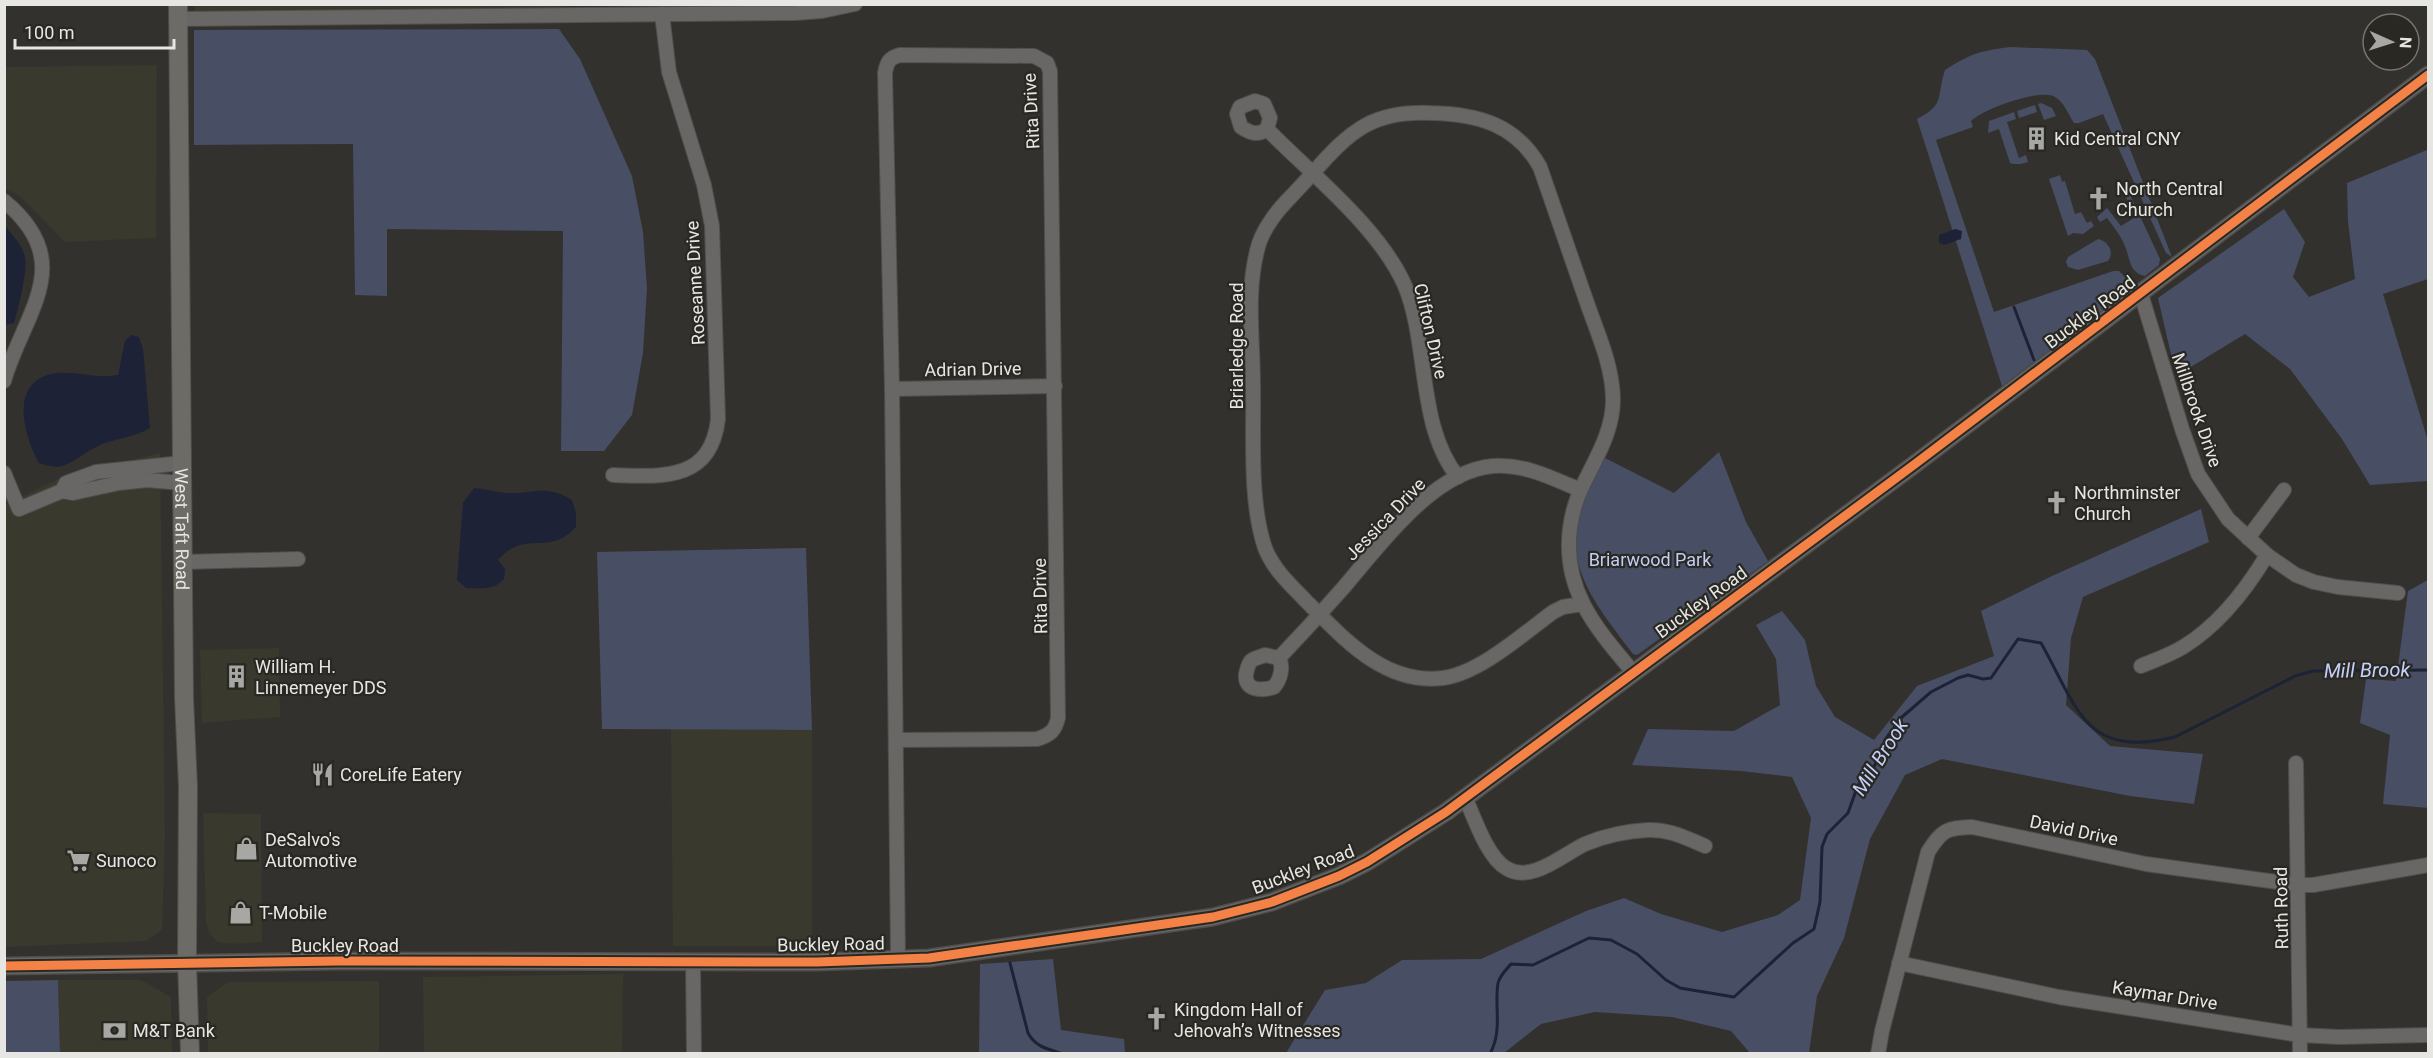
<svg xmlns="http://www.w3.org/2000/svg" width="2433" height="1058" viewBox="0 0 2433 1058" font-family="Roboto,sans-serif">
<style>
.built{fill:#3a392e}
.green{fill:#484e64}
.water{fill:#1d2236}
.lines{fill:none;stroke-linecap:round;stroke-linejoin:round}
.stream{stroke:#1d2236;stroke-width:3}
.minor-casing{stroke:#4f4e4c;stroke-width:16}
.tertiary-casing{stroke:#4f4e4c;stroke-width:19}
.secondary-casing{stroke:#4f4e4c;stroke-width:20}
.minor{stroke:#686765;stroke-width:14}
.tertiary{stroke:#686765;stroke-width:16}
.secondary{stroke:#6c6b65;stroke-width:18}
.cycleway-casing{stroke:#292823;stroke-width:13}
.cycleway{stroke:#f48246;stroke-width:9}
.labels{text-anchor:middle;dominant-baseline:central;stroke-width:4.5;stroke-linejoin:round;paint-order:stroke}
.street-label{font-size:18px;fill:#e6e6e3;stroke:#292823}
.poi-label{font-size:18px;fill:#e6e6e3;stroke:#292823;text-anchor:start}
.park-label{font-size:18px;fill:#c2cdf8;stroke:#292823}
.water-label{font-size:20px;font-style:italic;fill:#c4cffa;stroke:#292823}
</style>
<rect width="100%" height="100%" fill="#32312e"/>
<!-- built -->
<g class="built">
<path d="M562 4V10L195 12V5Z"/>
<path d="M157 65 156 238 65 242 20 196 5 189V67Z"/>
<path d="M160 453 165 838 162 930 146 941 5 947 4 505 63 477Z"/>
<path d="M279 648 280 717 202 723 200 650Z"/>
<path d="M671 729 812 730V946H673Z"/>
<path d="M203 813 261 814 262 942 231 944 218 942 209 933 206 921Z"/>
<path d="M623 974 622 1053H424L423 977Z"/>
<path d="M58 980H141L171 997 172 1053H60Z"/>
<path d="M379 981V1053H208L207 997 228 982Z"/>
</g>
<!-- green -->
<g class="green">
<path d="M559 29 580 59 632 176 643 232 647 288 643 353 632 415 604 451H561L563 231 387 229V296L355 295 353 144 194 145V30Z"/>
<path d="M2010 47 2087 50 2095 59 2172 257 2166 253 2103 114 2079 123H2074C2068 114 2064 102 2055 97 2040 88 1983 109 1971 121L1973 127 1936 140 1994 312 2113 271H2119L2128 280V291L2002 386 1917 119C1946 104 1936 97 1945 70 1970 54 1979 51 2010 47Z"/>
<path d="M2041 103 2052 108 2056 116 2044 120 2038 104Z"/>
<path d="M2035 105 2037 112 2019 118 2017 111Z"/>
<path d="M2014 112 2016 119 2007 122 2019 158 2026 155 2028 162C2024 164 2013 165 2010 163L1999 129 1988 133 1989 121Z"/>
<path d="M2427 150 2428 279 2383 294 2428 441V481L2370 485 2342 439 2290 369 2245 334 2176 376 2158 298 2284 209 2305 242 2293 277 2309 297 2355 279 2348 222 2347 183Z"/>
<path d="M2060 175 2062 182 2065 181 2075 214 2081 212 2087 223 2091 221 2094 226 2083 234 2073 233 2068 236 2049 179Z"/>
<path d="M2125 184 2160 259 2159 265 2145 276C2129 273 2130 258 2125 246 2121 236 2113 226 2107 218L2100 222 2097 217 2107 208 2121 226 2137 216 2119 186Z"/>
<path d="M2098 239C2108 241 2115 252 2108 261L2078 270 2068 267 2066 262 2068 257Z"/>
<path d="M1719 452 1746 522 1768 561 1637 655 1633 654C1601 611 1560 566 1581 508 1587 491 1597 475 1605 458L1674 493Z"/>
<path d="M2201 509 2209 542 2083 597 2071 638 2066 705 2110 746 2203 754 2194 804 2130 796 1942 759 1905 775 1870 839 1844 938 1817 996 1809 1053H1750L1731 1031 1672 1017 1595 1012 1541 1024 1504 1053H1286L1325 990 1366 983 1402 960 1481 959 1586 911 1624 898 1661 914 1722 932 1778 915 1800 900 1811 818 1792 777 1741 771 1632 765 1648 729 1734 731 1780 705 1776 659 1756 625 1782 611 1805 640 1816 686 1835 717 1874 740 1917 686 1994 656 1981 611 2052 576Z"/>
<path d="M806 548 812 730 602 729 597 552Z"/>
<path d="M2428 580V808L2383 804 2390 735 2360 723 2366 679 2396 681 2408 591Z"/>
<path d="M1053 959 1061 1030 1124 1039 1125 1053H979L980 964Z"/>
<path d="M58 980 60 1053H5V981Z"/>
</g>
<!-- water -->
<g class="water">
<path d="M5 226C12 235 23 245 25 258 28 269 18 311 14 323L5 325Z"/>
<path d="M1955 229 1962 231 1961 239 1944 245 1939 243V235Z"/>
<path d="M131 335 139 337 143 349 150 428C134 438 113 438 96 447 84 453 75 462 62 466 55 468 46 465 39 463 23 433 8 378 58 373 78 371 98 379 118 375L125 341Z"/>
<path d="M474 488C485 489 496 492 507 493 536 494 545 484 572 500L576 513V527C547 558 526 528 498 560L505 569 504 579C493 591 481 588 466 588L457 580 463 503Z"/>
</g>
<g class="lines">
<!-- stream -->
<g class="stream">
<path d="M2014 307 2034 360"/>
<path d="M1010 963 1028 1033C1036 1048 1049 1049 1064 1054"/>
<path d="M1490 1054C1503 1029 1494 1008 1498 983 1500 975 1506 970 1511 964L1533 965 1589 938 1611 940 1637 954 1666 980 1680 988 1734 997 1793 943 1814 929 1820 902 1822 847 1827 834 1848 813 1858 785 1872 772 1885 740 1902 717 1931 692 1958 678 1968 675 1983 679 1991 678 2018 639 2041 643C2078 708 2084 759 2175 737L2295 676 2313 671 2428 670"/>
</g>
<defs>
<g id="minor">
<path d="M178 19 795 13 822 11 855 4"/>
<path d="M1255 101 1264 104 1270 118 1267 129C1258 136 1250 133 1241 127L1237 114 1240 107Z"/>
<path d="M1267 129C1311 174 1380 228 1405 286 1429 344 1417 427 1458 477"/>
<path d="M4 201C79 263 24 312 4 381"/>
<path d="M2141 294 2182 429 2198 474 2228 519 2267 555 2296 575 2314 582 2338 587 2398 593"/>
<path d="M892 389 1055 386"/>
<path d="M4 473 19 509 62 491 73 493 119 483 147 480 182 483"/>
<path d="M613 475C663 477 711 481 718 419L712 226 704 185 669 72 662 14"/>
<path d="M62 491 66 483 96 472 182 463"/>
<path d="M2248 538 2284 490"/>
<path d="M183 562 298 559"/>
<path d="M1582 604 1563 607 1553 612C1523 634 1480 673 1443 678 1386 685 1346 641 1309 604 1293 587 1274 571 1265 548 1249 501 1254 435 1253 385 1253 341 1246 294 1257 251 1259 240 1265 229 1272 219 1279 208 1290 198 1299 188 1320 166 1339 140 1366 125 1385 115 1410 112 1431 113 1477 114 1516 124 1540 167 1555 211 1571 256 1586 300 1597 332 1613 366 1613 400 1613 431 1596 458 1583 485 1576 499 1572 513 1570 528 1562 590 1596 628 1633 672"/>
<path d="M1265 655 1279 658C1284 668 1280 680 1274 687 1262 691 1244 691 1246 674 1247 670 1248 664 1251 661 1254 658 1261 657 1265 655Z"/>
<path d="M1279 658C1301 635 1323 611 1344 587 1380 545 1433 471 1493 466 1525 464 1552 478 1580 490"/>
<path d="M2141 666C2155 660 2170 655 2183 647 2219 625 2246 590 2267 555"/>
<path d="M896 740 1037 739C1050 735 1055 731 1058 718L1050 71 1047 63 1034 56 900 55C889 58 887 62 885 73L892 389 898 959"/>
<path d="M2296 763 2300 1054"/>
<path d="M1465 797C1474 817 1487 857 1506 868 1531 884 1562 855 1585 844 1604 836 1627 831 1648 830 1669 829 1686 838 1705 846"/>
<path d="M693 963 694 1054"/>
<path d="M1899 963 2059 997 2300 1035 2339 1037 2428 1035"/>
<path d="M1878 1054 1882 1031 1928 852C1942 830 1946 828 1972 827L2146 864 2299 885H2313L2428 865"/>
</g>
<path id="tertiary" d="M4 966 339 961 817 962 929 958 1213 917 1272 902 1339 876 1367 862 1446 812 1915 464 2428 75"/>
<g id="secondary">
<path id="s1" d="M178 4 184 698 188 787 187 962 190 1054"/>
</g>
</defs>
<!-- minor casing -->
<use href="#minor" class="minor-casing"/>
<!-- tertiary casing -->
<use href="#tertiary" class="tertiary-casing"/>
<!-- secondary casing -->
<use href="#secondary" class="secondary-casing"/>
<!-- minor -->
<use href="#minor" class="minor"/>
<!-- tertiary -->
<use href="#tertiary" class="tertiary"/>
<!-- secondary -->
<use href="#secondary" class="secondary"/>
<defs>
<path id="cycleway" d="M4 966 339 961 817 962 929 958 1213 917 1272 902 1339 876 1367 862 1446 812 1915 464 2428 75"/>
</defs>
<!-- cycleway casing -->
<use href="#cycleway" class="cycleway-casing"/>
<!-- cycleway -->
<use href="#cycleway" class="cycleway"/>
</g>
<!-- icons -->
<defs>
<symbol id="building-bare" viewBox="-9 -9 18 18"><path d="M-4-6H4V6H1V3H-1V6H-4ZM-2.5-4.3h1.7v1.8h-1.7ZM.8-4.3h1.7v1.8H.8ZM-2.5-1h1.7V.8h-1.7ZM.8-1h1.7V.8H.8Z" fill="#a7a7a4" stroke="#292823" stroke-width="2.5" paint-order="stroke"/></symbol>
<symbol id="church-bare" viewBox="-9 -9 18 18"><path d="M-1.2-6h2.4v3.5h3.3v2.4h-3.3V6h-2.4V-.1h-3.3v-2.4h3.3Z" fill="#a7a7a4" stroke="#292823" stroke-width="2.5" paint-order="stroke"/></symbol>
<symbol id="restaurant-bare" viewBox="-9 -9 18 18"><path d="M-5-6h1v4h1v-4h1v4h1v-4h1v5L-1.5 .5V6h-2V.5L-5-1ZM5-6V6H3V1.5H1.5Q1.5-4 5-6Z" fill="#a7a7a4" stroke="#292823" stroke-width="2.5" paint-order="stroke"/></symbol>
<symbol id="shop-bare" viewBox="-9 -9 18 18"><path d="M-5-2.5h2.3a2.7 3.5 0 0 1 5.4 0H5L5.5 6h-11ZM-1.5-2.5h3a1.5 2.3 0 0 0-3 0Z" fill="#a7a7a4" stroke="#292823" stroke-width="2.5" paint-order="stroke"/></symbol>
<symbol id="supermarket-bare" viewBox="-9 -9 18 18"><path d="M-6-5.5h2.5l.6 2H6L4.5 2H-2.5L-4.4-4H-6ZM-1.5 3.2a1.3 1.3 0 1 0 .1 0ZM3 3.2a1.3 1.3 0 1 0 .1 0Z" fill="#a7a7a4" stroke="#292823" stroke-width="2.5" paint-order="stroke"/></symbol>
<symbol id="bank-bare" viewBox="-9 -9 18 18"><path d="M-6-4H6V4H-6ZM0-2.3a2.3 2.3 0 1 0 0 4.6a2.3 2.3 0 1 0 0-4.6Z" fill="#a7a7a4" stroke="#292823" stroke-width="2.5" paint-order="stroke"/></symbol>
</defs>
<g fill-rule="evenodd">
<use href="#building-bare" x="2020" y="122" width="33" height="33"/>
<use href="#church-bare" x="2082" y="182" width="33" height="33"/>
<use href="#church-bare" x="2040" y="486" width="33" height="33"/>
<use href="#building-bare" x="220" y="660" width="33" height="33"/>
<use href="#restaurant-bare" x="306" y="758" width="33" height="33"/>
<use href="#shop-bare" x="230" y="832" width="33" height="33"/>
<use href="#supermarket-bare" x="62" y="844" width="33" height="33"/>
<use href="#shop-bare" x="224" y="896" width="33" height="33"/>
<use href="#church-bare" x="1140" y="1002" width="33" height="33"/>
<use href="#bank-bare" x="98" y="1014" width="33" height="33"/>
</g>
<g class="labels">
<!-- street labels -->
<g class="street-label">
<text transform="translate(1031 111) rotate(-93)">Rita Drive</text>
<text transform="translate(695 283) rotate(-93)">Roseanne Drive</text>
<text transform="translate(2090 312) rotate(-37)">Buckley Road</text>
<text transform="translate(1431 331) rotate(77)">Clifton Drive</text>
<text transform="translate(1236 346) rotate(-90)">Briarledge Road</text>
<text transform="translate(973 369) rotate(-1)">Adrian Drive</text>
<text transform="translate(2197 410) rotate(71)">Millbrook Drive</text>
<text transform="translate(1385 519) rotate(-46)">Jessica Drive</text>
<text stroke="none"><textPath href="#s1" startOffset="525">West Taft Road</textPath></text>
<text transform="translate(1040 596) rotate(-91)">Rita Drive</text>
<text transform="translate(1701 602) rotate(-36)">Buckley Road</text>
<text transform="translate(2074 830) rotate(12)">David Drive</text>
<text transform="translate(1303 869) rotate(-21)">Buckley Road</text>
<text transform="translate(2281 908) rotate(-91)">Ruth Road</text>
<text transform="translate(831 944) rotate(-1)">Buckley Road</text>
<text x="345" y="945">Buckley Road</text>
<text transform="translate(2165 995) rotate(9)">Kaymar Drive</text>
</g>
<!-- poi labels -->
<g class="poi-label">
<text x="2054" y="138">Kid Central CNY</text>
<text x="2116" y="188">North Central<tspan x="2116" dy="21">Church</tspan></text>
<text x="2074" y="492">Northminster<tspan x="2074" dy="21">Church</tspan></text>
<text x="255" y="666">William H.<tspan x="255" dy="21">Linnemeyer DDS</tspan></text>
<text x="340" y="774">CoreLife Eatery</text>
<text x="265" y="839">DeSalvo's<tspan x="265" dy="21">Automotive</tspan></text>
<text x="96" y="860">Sunoco</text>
<text x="259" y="912">T-Mobile</text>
<text x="1174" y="1009">Kingdom Hall of<tspan x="1174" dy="21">Jehovah’s Witnesses</tspan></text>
<text x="133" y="1030">M&amp;T Bank</text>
</g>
<!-- park labels -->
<g class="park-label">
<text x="1650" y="559">Briarwood Park</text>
</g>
<!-- water labels -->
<g class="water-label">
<text transform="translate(2367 670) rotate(-1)">Mill Brook</text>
<text transform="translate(1880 757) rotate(-58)">Mill Brook</text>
</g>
</g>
<!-- border -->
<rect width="2433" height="1058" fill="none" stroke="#e6e6e3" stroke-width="12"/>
<!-- north arrow -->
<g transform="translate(2391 42) rotate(93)"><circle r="28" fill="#292823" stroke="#757470" stroke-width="1.5"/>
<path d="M0-4.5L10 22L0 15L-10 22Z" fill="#a7a7a4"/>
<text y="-9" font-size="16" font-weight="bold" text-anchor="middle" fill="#e6e6e3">N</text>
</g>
<!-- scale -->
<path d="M15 39v9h159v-9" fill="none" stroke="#e6e6e3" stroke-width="3"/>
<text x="24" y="39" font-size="18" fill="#e6e6e3" stroke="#292823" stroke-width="4.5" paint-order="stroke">100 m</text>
</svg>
